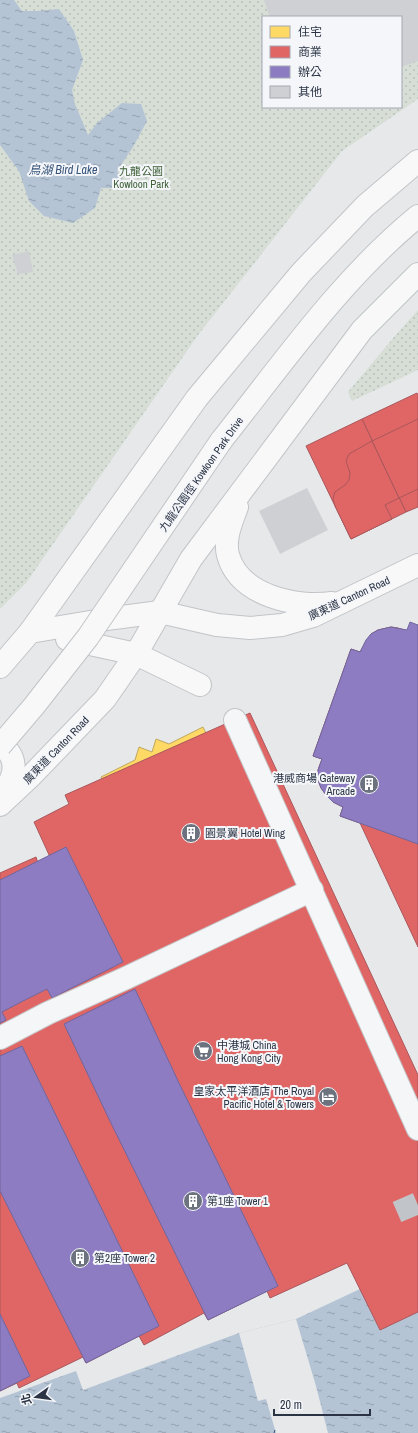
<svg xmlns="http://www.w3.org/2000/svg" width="418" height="1433" viewBox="0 0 418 1433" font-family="'Archivo Narrow','Noto Sans TC',sans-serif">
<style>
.park{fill:url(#park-dots);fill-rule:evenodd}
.water{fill:url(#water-ripples)}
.pier{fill:#e6e8ea}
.homes{fill:#ffd966;stroke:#bfa85c}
.shops{fill:#e06666;stroke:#aa575c}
.offices{fill:#8e7cc3;stroke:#70669d}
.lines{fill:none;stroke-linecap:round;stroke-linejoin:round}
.ferry{stroke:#34527a;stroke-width:1;stroke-dasharray:5 4;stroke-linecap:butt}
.building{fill:#ced0d3}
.minor-tunnel{stroke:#c1c4c9;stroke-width:22;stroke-dasharray:22 11;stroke-linecap:butt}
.minor-casing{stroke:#c4c6c8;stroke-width:24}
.major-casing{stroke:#c2c5c8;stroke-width:24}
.minor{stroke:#f5f6f7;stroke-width:22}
.major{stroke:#f8f8f8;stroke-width:22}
.major-bridge-casing{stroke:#c2c5c8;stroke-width:24;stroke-linecap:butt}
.major-bridge{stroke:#f8f8f8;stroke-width:22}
.labels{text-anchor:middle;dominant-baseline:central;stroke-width:4;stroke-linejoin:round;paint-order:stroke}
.park-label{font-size:11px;fill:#3f6138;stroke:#f4f6f9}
.street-label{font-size:11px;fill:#2b3445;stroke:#f4f6f9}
.poi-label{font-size:11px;fill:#2b3445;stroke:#f4f6f9;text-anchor:start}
.water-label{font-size:12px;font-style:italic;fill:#34527a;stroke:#f4f6f9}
</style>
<defs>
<pattern id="park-dots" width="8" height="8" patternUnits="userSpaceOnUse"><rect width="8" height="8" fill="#d6ded6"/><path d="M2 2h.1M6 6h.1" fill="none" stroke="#b8bfb9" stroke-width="1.8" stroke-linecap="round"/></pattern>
<pattern id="water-ripples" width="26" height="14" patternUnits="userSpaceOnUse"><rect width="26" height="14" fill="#b4c4d5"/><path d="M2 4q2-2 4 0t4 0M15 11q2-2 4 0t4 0" fill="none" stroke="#93a0af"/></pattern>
</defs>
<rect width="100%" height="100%" fill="#e6e8ea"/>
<!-- park -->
<g class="park">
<path d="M0 0H418V99L342 151 198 335 26 583 0 609ZM263 17H401V107H263Z"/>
<path d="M418 310V370L352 401 348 392 395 336Z"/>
</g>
<!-- water -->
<g class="water">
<path d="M0 0H14L22 11H37L59 9 74 31 83 60 72 90 75 104 88 135 97 123 122 103 141 104 147 121 133 147 117 171 127 188H101L95 208 73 223 44 216 29 201 19 171 0 145Z"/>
<path d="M360 1289 380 1330 418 1312V1433H0V1398L76 1371 83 1390 239 1333 296 1319Z"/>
</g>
<!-- pier -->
<path class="pier" d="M296 1319 316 1386 328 1433H276L266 1399 258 1401 239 1333Z"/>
<!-- homes -->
<g class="homes">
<path d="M203 727 282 890 239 911 227 906 222 919 179 940 101 777 135 760 139 747 152 752 156 739 169 744Z"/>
<path d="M294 914 418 1172V1175L317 1224 191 964Z"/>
</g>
<!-- shops -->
<g class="shops">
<path d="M417 393 418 395V507L406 512 362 419Z"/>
<path d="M362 419 406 512 351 539 306 446Z"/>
<path d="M418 419V489L399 498 372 441Z"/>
<path d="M372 441 399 498 385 505 392 519 351 539 335 506 333 499 335 492 345 485 349 480 350 473 346 461 349 454Z"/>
<path d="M391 627 398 628 418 635V947L360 823 340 816 343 807 333 802 326 795 321 788 318 780V770L322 759 313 756 351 649 360 652 371 634 378 630Z"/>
<path d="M250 713 418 1075V1312L380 1330 347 1263 270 1298 267 1291 208 1320 204 1313 144 1345 139 1336 86 1363 83 1357 19 1388 17 1383 0 1391V873L36 857 38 863 50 857 34 822 69 804 65 795Z"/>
</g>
<!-- offices -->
<g class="offices">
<path d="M410 622 418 625V844L340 816 343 807 333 802 326 795 321 788 318 780V770L322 759 313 756 351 649 360 652 366 640 371 634 378 630 391 627 407 630Z"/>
<path d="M66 847 123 962 52 998 47 989 23 1001 2 1012 6 1020 0 1023V880Z"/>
<path d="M135 989 179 1083 278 1286 208 1320 108 1117 64 1024Z"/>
<path d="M22 1046 159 1326 86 1363 0 1191V1056Z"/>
<path d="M0 1314 30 1376 0 1391Z"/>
</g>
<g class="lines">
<!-- ferry -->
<path class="ferry" d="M274 1433 275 1430"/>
</g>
<!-- building -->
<g class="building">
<path d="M264 0H418V61L401 67V17H270Z"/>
<path d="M29 251 33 272 18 274 12 255Z"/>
<path d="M307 488 328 530 280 554 259 511Z"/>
</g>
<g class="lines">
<!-- minor-tunnel -->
<path class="minor-tunnel" d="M397 1212 418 1203"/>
<defs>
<g id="minor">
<path d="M235 720 418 1129"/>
<path d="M0 1038 48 1013 126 978 312 890"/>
</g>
<g id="major">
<path d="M221 441C283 363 341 279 418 216"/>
<path d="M237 507C231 523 224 539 228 555 239 596 297 608 332 603"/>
<path d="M30 632 114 618 160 612 217 625 250 628 282 625 313 616 418 565"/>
<path d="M67 639 136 654 200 685"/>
<path d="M0 667 30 632 197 398 301 273 365 206 418 161"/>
<path d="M0 743C21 760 15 778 0 797"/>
<path d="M0 805 31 776 105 699 136 654 191 559 362 330 418 274"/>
</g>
</defs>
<!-- minor casing -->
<use href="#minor" class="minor-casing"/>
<!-- major casing -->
<use href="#major" class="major-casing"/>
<!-- minor -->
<use href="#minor" class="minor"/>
<!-- major -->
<use href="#major" class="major"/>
<defs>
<path id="major-bridge" d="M0 746 34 706 88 637 221 441"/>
</defs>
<!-- major-bridge casing -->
<use href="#major-bridge" class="major-bridge-casing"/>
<!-- major-bridge -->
<use href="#major-bridge" class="major-bridge"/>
</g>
<!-- icons -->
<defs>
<symbol id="building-disc" viewBox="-11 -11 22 22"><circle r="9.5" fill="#6c737f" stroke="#f4f6f9"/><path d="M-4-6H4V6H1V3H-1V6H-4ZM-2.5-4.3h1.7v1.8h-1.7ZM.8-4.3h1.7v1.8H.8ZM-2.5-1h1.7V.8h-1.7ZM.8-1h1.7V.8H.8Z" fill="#fff"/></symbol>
<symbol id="supermarket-disc" viewBox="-11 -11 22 22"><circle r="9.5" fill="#6c737f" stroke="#f4f6f9"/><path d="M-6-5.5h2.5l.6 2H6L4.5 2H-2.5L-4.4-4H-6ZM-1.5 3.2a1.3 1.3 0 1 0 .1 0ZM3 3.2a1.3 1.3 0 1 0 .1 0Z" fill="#fff"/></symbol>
<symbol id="hotel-disc" viewBox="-11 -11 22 22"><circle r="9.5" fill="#6c737f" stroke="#f4f6f9"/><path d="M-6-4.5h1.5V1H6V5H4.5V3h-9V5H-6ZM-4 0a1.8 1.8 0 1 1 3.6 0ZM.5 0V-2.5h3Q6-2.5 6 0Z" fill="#fff"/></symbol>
</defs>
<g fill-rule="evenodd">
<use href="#building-disc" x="358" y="773" width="22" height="22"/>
<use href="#building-disc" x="180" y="822" width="22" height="22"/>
<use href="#supermarket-disc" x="192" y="1040" width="22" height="22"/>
<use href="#hotel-disc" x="317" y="1086" width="22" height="22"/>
<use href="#building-disc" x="182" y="1190" width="22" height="22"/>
<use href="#building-disc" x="69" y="1247" width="22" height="22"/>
</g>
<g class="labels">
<!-- park labels -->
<g class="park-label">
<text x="141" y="171">九龍公園<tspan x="141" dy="13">Kowloon Park</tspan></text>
</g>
<!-- street labels -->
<g class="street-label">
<text transform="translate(201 474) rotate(-55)">九龍公園徑 Kowloon Park Drive</text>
<text transform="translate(349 598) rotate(-25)">廣東道 Canton Road</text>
<text transform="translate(56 750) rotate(-46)">廣東道 Canton Road</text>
</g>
<!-- poi labels -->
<g class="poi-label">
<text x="355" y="778" text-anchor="end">港威商場 Gateway<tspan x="355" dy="13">Arcade</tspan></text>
<text x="205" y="833">園景翼 Hotel Wing</text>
<text x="217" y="1045">中港城 China<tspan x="217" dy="13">Hong Kong City</tspan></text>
<text x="314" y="1091" text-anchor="end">皇家太平洋酒店 The Royal<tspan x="314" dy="13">Pacific Hotel &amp; Towers</tspan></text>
<text x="207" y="1201">第1座 Tower 1</text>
<text x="94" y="1258">第2座 Tower 2</text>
</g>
<!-- water labels -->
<g class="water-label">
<text x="63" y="170">鳥湖 Bird Lake</text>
</g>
</g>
<!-- legend -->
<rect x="262" y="16" width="140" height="92" fill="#f4f6f9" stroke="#a4a8b1"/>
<rect x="270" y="26" width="20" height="12" fill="#ffd966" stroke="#a4a8b1"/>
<text x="298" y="36" font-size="12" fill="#2b3445">住宅</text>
<rect x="270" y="46" width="20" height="12" fill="#e06666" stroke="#a4a8b1"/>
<text x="298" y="56" font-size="12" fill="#2b3445">商業</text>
<rect x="270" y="66" width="20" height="12" fill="#8e7cc3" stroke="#a4a8b1"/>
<text x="298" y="76" font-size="12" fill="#2b3445">辦公</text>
<rect x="270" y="86" width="20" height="12" fill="#ced0d3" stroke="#a4a8b1"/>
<text x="298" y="96" font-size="12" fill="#2b3445">其他</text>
<!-- north arrow -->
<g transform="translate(36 1397) rotate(256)" stroke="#f4f6f9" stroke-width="3" paint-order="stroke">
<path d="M0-3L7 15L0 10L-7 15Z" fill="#2b3445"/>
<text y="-6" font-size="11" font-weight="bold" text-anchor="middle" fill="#2b3445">北</text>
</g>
<!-- scale -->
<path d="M274 1409v6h96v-6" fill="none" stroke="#2b3445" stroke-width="2"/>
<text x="280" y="1409" font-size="12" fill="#2b3445" stroke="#f4f6f9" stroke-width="3" paint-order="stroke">20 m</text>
</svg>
